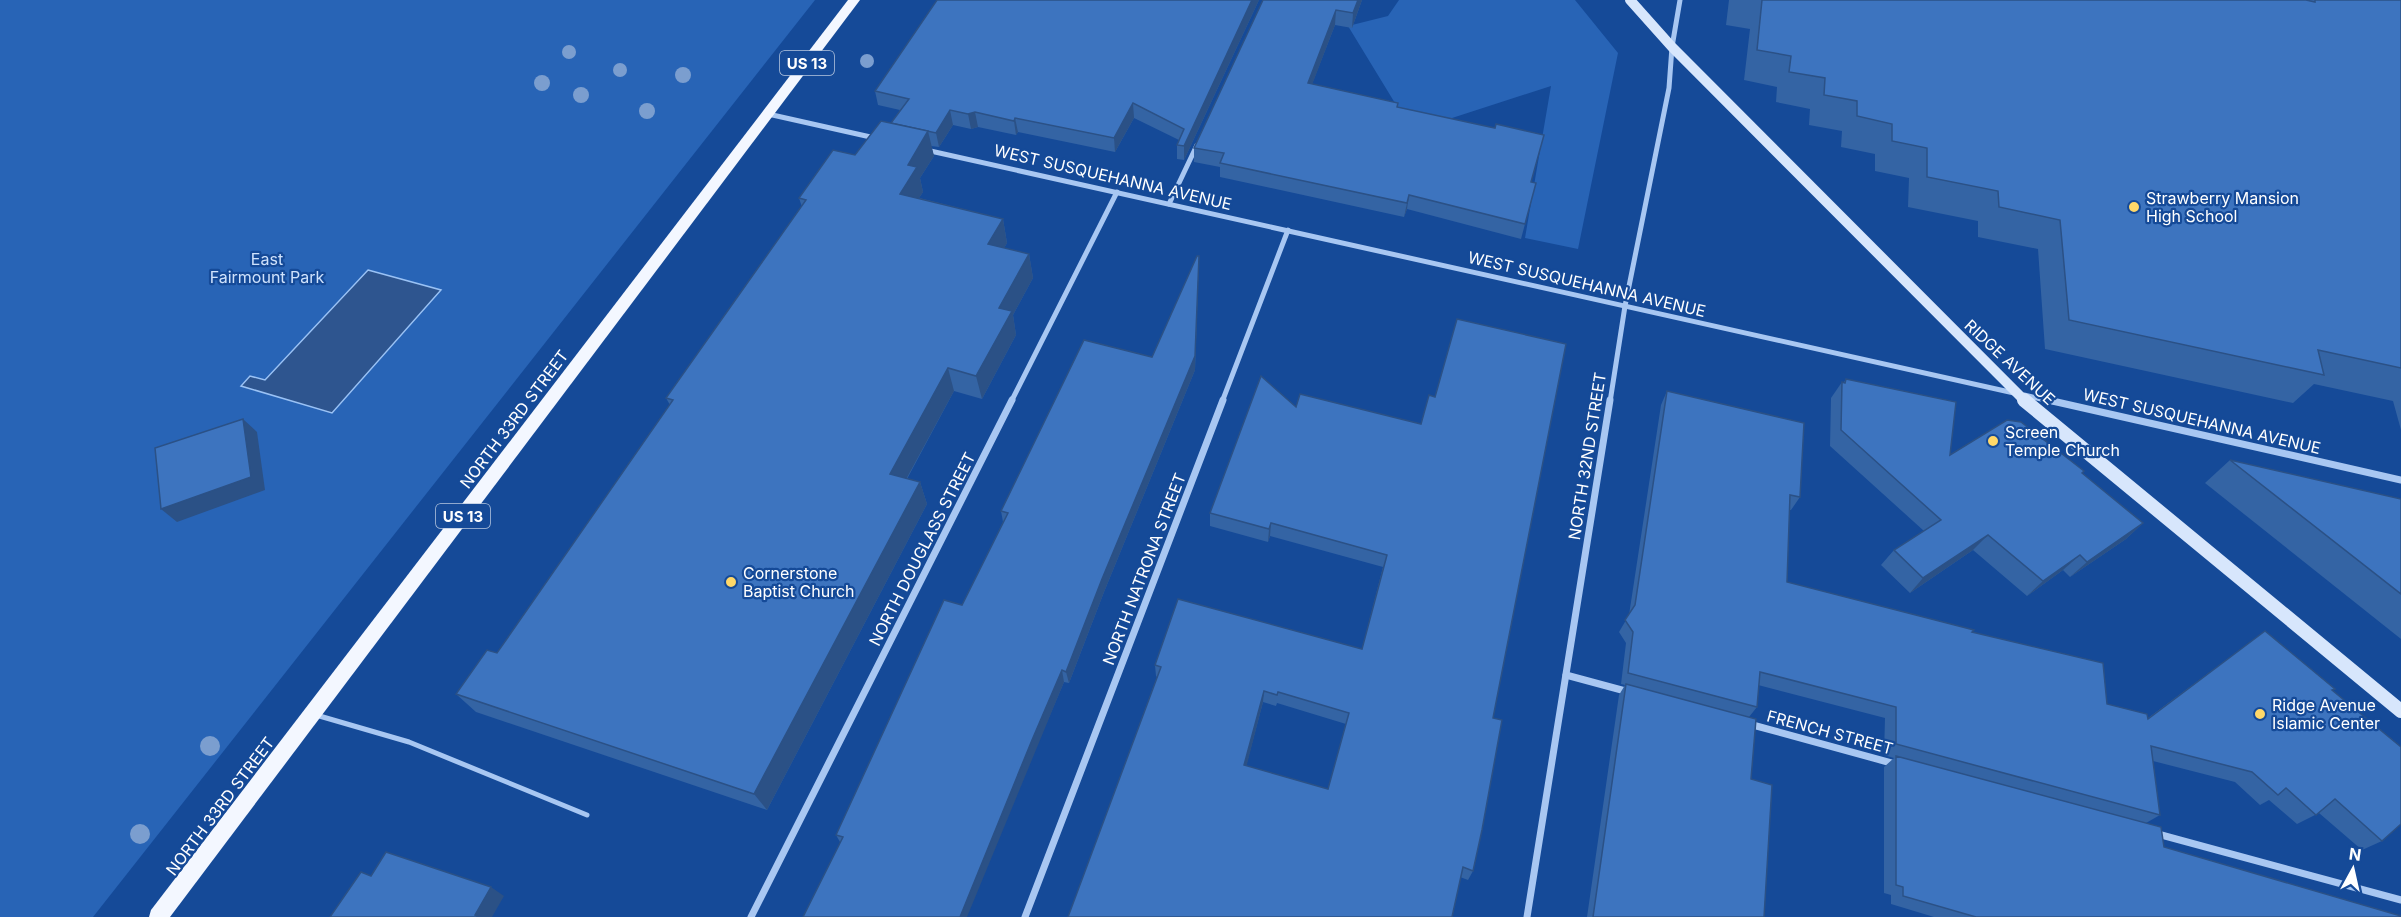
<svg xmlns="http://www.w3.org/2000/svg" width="2401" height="917" viewBox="0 0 2401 917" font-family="Inter,sans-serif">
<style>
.green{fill:#2864b6}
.water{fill:#2e558f;stroke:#9ac2f5;stroke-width:1.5}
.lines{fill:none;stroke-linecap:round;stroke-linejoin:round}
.lane{stroke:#a8c7f2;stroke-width:5}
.street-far1{stroke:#a8c7f2;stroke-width:5}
.street{stroke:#a8c7f2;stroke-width:7}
.secondary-far1{stroke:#d7e6fc;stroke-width:10}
.secondary{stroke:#d7e6fc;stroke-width:14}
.primary{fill:#f3f7ff;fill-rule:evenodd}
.tree{fill:#7b9ecf}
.wall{fill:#3464a4;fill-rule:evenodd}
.shaded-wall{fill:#2b5186}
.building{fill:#3d74bf;stroke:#2b5186;stroke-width:1.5;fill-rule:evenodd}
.poi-dot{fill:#ffd869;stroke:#154a98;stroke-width:2}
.labels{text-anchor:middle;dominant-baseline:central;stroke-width:4.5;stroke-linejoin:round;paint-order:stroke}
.shield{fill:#154a98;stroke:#b9c9e0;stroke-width:1.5}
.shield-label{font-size:15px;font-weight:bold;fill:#fff}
.street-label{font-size:16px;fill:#fff;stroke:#154a98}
.poi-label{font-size:16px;fill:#fff;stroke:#154a98;text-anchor:start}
.park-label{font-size:16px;fill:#cfe2fc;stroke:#154a98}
</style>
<rect width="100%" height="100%" fill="#154a98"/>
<!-- green -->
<g class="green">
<path d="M0 0H815L93 917H0Z"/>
<path d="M1399 0H1575L1618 53 1578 249 1525 238 1551 86 1412 131 1348 26 1388 16Z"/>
</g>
<!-- water -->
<path class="water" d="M368 270 441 290 332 413 241 386 250 376 265 380Z"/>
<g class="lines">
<!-- lane -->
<path class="lane" d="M316 715 409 742 587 815"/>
<!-- street-far1 -->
<g class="street-far1">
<path d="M768 114 875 138"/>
<path d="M926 150 2014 393"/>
<path d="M1169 204 1197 145"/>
<path d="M2024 395 2054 402"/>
<path d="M1011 402 1117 192"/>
<path d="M1222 402 1288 230"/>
<path d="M1610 402 1625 306 1669 88 1672 47 1680 0"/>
</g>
<!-- street -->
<g class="street">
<path d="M2048 400 2401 480"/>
<path d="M1566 675 1629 692"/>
<path d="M1749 724 1895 764"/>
<path d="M2154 833 2401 900"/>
<path d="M751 917 1012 400"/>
<path d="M1025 917 1223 400"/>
<path d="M1527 917 1610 400"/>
</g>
<!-- secondary-far1 -->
<path class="secondary-far1" d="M1630 0 1672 47 2026 402"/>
<!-- secondary -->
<path class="secondary" d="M2024 400 2401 711"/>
<!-- primary -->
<path class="primary" d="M848 0H860L170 917H149L151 910Z"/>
</g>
<!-- trees -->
<g class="tree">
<circle cx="569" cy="52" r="7"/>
<circle cx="867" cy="61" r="7"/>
<circle cx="620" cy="70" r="7"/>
<circle cx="683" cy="75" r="8"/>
<circle cx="542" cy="83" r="8"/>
<circle cx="581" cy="95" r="8"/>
<circle cx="647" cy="111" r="8"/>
<circle cx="210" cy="746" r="10"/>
<circle cx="140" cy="834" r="10"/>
</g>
<!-- wall -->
<g class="wall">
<path d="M1259 0 1184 160 1177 159V145L1179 140 1134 118 1115 152 1018 132 1016 135 978 127 971 129 953 125 939 147 931 146 934 156 920 178 923 192 919 198 1003 219 1007 243 1004 248 1029 254 1033 278 1013 315 1016 335 982 399 954 391 907 479 920 482 927 504 767 810 476 712 456 694 497 653 670 405 666 398 802 207 799 198 855 155 891 123 900 110 878 105 875 91Z"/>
<path d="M1263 0H1362L1352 28 1335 25 1312 84 1397 107 1531 182 1536 183 1521 239 1407 209 1404 217 1220 177V167L1194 162V148Z"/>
<path d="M1729 0H2401V430L2393 401 2314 384 2293 403 2045 349 2038 249 1978 237V221L1908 207 1909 178 1875 171V154L1841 147 1842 131 1809 125 1810 109 1776 102 1777 87 1744 80 1750 29 1726 25Z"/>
<path d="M1199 256 1195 370 1104 592 1069 683 1064 682 1035 750 840 842 836 835 962 605 1003 522 1001 511 1152 357Z"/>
<path d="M1846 379 1950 455 2082 473 2143 523 2126 539 2070 577 2063 570 2027 596 1973 550 1910 593 1881 565 1894 550 1924 531 1830 446 1831 398 1842 382H1844Z"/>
<path d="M1667 391 1800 497 1791 510H1789L1787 582 1972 632 2107 704 2148 718 2265 631 2332 691 2382 841 2362 850 2319 813 2297 824 2269 800 2260 805 2235 782 2153 761 2160 815 2146 823 2164 847 2401 917H1934L1891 904V895L1884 893V767L1894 758 1884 755 1885 718 1758 685 1757 707 1749 717 1751 779 1764 917H1587L1619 695 1625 685 1621 684 1626 643 1619 632 1629 615 1661 405Z"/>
<path d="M1296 407 1493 718 1473 871 1468 880 1460 877 1068 917 1157 677 1156 676 1155 665 1362 649 1383 567 1270 536 1268 542 1210 526V513ZM1263 702 1276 706 1277 703 1346 724 1328 789 1246 766Z"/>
<path d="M2230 460 2401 499V639L2205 483Z"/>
</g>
<!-- shaded-wall -->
<g class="shaded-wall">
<path d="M1252 0H1259L1184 160V146Z"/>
<path d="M1358 0H1362L1352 28 1353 13Z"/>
<path d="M1336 10 1335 25 1307 98 1308 83Z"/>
<path d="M1133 103 1134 118 1115 152 1114 138Z"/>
<path d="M950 110 953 125 939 147 936 133Z"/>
<path d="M975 112 978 127 971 129 968 114Z"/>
<path d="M1015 118 1018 132 1016 135 1014 121Z"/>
<path d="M928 131 934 156 920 178 923 192 906 218 900 194 908 165Z"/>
<path d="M1409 195 1407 209 1404 217 1407 203Z"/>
<path d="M1003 219 1007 243 993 268 988 244Z"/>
<path d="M1029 254 1033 278 1013 315 1016 335 982 399 976 376 999 308Z"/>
<path d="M1199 256 1195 370 1104 592 1069 683 1066 672Z"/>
<path d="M948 368 954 391 897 496 890 474Z"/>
<path d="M243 419 257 432 265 490 177 522 161 509Z"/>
<path d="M920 482 927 504 767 810 754 794Z"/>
<path d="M1271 523 1270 536 1268 542 1269 529Z"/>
<path d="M2143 523 2126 539 2070 577 2087 562Z"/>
<path d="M1988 535 1973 550 1910 593 1923 578Z"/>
<path d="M2080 555 2063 570 2027 596 2043 581Z"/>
<path d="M1062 670 1064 682 967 917H960L1032 740Z"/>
<path d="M1264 691 1263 702 1244 776V765Z"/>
<path d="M491 887 504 896 492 917H478L475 915Z"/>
</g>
<!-- building -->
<g class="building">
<path d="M937 0H1252L1184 146 1177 145 1184 129 1133 103 1114 138 1015 118 1014 121 975 112 968 114 950 110 936 133 891 123 909 99 875 91Z"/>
<path d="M1263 0H1358L1353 13 1336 10 1308 83 1398 103 1397 107 1495 128 1496 124 1544 135 1531 182 1536 183 1525 224 1409 195 1407 203 1220 163 1224 153 1194 148Z"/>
<path d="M1762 0H2306L2315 2V0H2401V368L2318 350 2324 375 2069 320 2060 220 1999 207 1998 191 1927 177V148L1892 141V124L1857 116V101L1824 95 1825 78 1789 72 1791 56 1757 50Z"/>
<path d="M881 121 928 131 908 165 917 167 900 194 1003 219 988 244 1029 254 999 308 1012 311 976 376 948 368 890 474 920 482 754 794 456 694 487 650 497 653 673 400 666 398 806 200 799 198 833 150 855 155Z"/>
<path d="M1197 256H1199L1195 356 1102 579 1066 672 1062 670 1032 740 960 917H803L843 837 836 835 944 600 962 605 1008 513 1001 511 1084 340 1152 357Z"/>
<path d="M1457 319 1566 344 1493 718 1502 720 1482 830 1473 871 1463 867 1452 917H1068L1161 667 1155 665 1178 599 1362 649 1387 555 1271 523 1269 529 1210 513 1261 376 1296 407 1300 394 1421 424 1429 395 1435 397ZM1264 691 1277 695 1278 692 1349 713 1328 789 1244 765Z"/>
<path d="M1846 379 1956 402 1950 455 2007 420 2021 422 2084 471 2082 473 2143 523 2087 562 2080 555 2043 581 1988 535 1923 578 1894 550 1941 520 1841 430 1842 382 1845 383Z"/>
<path d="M1667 391 1804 423 1800 497 1790 495 1787 582 1974 630 1972 632 2103 663 2107 704 2147 714 2148 719 2265 631 2335 689 2332 690 2401 747V824L2382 841 2335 799 2316 815 2286 788 2278 795 2252 772 2151 746 2160 815 1896 744V707L1760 672 1757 707 1628 673 1633 632 1625 620 1635 605Z"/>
<path d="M243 419 251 477 161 509 155 448Z"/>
<path d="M2230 460 2401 499V594Z"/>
<path d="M1626 684 1756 719 1751 779 1772 785 1764 917H1593Z"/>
<path d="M1896 756 2161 827 2164 847 2401 916V917H1976L1903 896V887L1896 885Z"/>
<path d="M386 852 491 887 475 915 482 917H330L361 872 371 876Z"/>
</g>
<!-- markers -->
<g class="poi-dot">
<circle cx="2134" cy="207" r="6"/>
<circle cx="1993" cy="441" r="6"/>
<circle cx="731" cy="582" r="6"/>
<circle cx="2260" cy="714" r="6"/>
</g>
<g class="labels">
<!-- shield labels -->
<g class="shield">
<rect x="780" y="51" width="54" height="24" rx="4.5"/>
<rect x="436" y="504" width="54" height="24" rx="4.5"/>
</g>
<g class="shield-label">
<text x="807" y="63">US 13</text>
<text x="463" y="516">US 13</text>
</g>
<!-- street labels -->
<g class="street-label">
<text transform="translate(1113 177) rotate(13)">WEST SUSQUEHANNA AVENUE</text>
<text transform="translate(1587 284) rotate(13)">WEST SUSQUEHANNA AVENUE</text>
<text transform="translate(2010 362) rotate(43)">RIDGE AVENUE</text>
<text transform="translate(514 419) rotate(-53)">NORTH 33RD STREET</text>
<text transform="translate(2202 421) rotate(13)">WEST SUSQUEHANNA AVENUE</text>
<text transform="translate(1587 456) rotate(-81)">NORTH 32ND STREET</text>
<text transform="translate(922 549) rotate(-63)">NORTH DOUGLASS STREET</text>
<text transform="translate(1144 569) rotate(-69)">NORTH NATRONA STREET</text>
<text transform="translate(1830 732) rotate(15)">FRENCH STREET</text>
<text transform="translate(220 806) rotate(-53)">NORTH 33RD STREET</text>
</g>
<!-- poi labels -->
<g class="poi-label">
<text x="2146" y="198">Strawberry Mansion<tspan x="2146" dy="18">High School</tspan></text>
<text x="2005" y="432">Screen<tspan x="2005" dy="18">Temple Church</tspan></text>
<text x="743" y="573">Cornerstone<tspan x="743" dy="18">Baptist Church</tspan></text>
<text x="2272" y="705">Ridge Avenue<tspan x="2272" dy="18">Islamic Center</tspan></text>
</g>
<!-- park labels -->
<g class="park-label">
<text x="267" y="259">East<tspan x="267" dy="18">Fairmount Park</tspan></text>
</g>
</g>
<!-- north arrow -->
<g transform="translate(2353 869) rotate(8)" stroke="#154a98" stroke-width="4.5" paint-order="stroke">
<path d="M0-4.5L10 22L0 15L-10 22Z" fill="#ffffff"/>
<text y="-9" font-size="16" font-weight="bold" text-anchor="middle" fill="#ffffff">N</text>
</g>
</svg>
